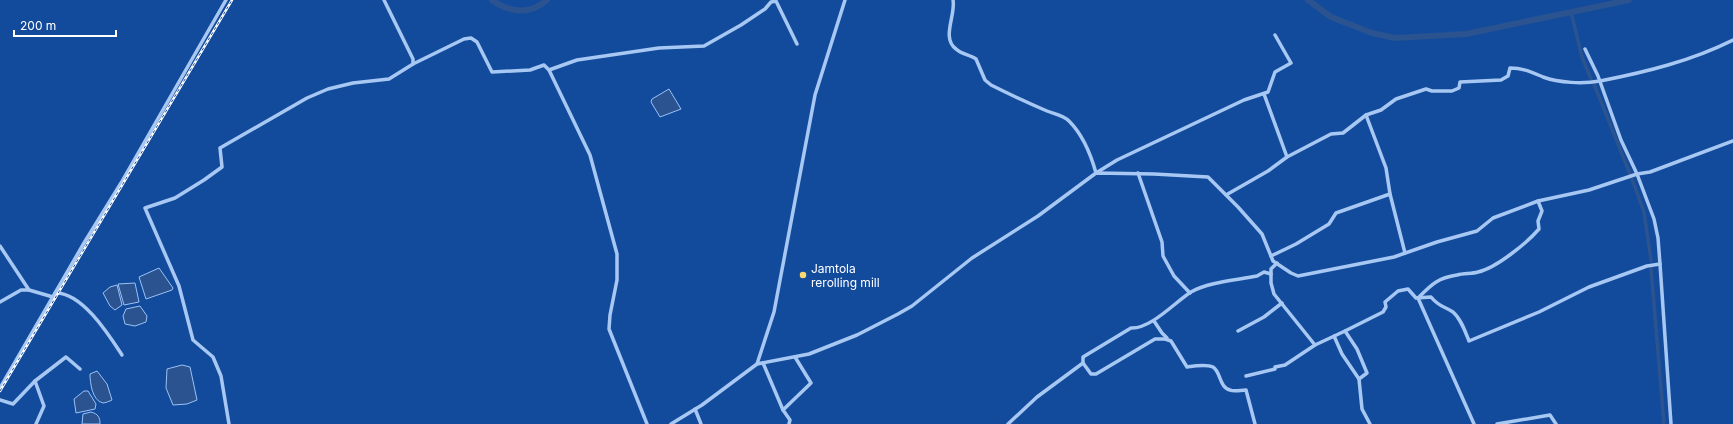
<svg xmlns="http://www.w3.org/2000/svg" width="1733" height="424" viewBox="0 0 1733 424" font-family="Inter,sans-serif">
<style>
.water{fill:#2a538f;stroke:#9ac2f7}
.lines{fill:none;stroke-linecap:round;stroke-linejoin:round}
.canal{stroke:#2a538f;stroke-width:3.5}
.river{stroke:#2a538f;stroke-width:6}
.minor{stroke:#a8c8f4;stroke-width:3.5}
.rail-casing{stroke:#fff;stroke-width:2.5}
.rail{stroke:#134b9c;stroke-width:1;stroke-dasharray:3;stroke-linecap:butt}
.poi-dot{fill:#ffd96b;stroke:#134b9c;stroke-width:1.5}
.labels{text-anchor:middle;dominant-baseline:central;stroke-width:3;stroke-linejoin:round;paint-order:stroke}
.poi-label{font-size:12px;fill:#fff;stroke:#134b9c;text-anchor:start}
</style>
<rect width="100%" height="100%" fill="#134b9c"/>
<!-- water -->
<g class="water">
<path d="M669 89 681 109 660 117 651 102 652 99Z"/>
<path d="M159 268 173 288 172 290 146 299 139 277Z"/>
<path d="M135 283 139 302 124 305 118 284Z"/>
<path d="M117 285 122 305 115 310 110 306 103 293 110 287Z"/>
<path d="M140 306 147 316 146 322 135 326 125 324 123 316 126 309Z"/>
<path d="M182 365 190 367 197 400 187 404 173 405 166 388 167 369Z"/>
<path d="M97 371 107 384 112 400C110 401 105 403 103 403 92 401 90 382 90 374Z"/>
<path d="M84 391H88L96 404 95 409 76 413 74 399Z"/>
<path d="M91 412C98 414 100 417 100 424H82L83 414Z"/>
</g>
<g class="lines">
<!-- canal -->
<g class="canal">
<path d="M1571 12 1582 57 1591 79"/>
<path d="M1594 84 1630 174"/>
<path d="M1632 179 1644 212 1651 260"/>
<path d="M1651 268 1664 424"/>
</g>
<!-- river -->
<g class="river">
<path d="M492 0C510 13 530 15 547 0"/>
<path d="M1308 0 1331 17 1372 33 1395 38 1466 34 1629 0"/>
</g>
<!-- minor -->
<g class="minor">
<path d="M953 0C956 15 941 38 956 49 961 54 970 55 976 59L985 80 991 85C1009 94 1028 103 1047 111 1054 114 1063 115 1069 121 1082 134 1091 155 1096 173L1117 160 1244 100 1268 92 1275 72 1291 63 1275 35"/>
<path d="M1585 49 1598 76 1621 140 1637 174 1654 219 1658 238 1660 264 1671 424"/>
<path d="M413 64 464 39 471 38 477 42 492 72 530 70 544 65 549 70 590 155 617 254V280L610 315 609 329 647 424"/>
<path d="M549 70 577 60 659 48 704 46 741 25 765 9 771 2 776 1 797 44"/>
<path d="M1600 81C1646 72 1691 61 1733 40"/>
<path d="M1264 94 1287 157"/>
<path d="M1366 115 1386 168 1390 194"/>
<path d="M1138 173 1162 242 1163 256 1174 276 1190 293"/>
<path d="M1226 195 1268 171 1287 157 1331 134 1343 133 1366 115 1381 110 1396 99 1426 89 1432 91H1452L1459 88 1460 82 1501 80 1508 76 1510 68C1523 68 1531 72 1543 77 1559 83 1583 84 1600 81"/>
<path d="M0 246 29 290 53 297"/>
<path d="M1271 256 1296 244 1329 224 1336 213 1390 194 1405 253"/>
<path d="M1277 263 1271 269V283L1274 294 1315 345 1345 331"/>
<path d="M55 293C82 292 109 335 122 355"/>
<path d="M0 302 21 290H29"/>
<path d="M1154 321 1162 333 1167 338"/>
<path d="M1238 331 1264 317 1282 303"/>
<path d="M1334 336 1342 354 1359 379"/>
<path d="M763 363 783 410"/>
<path d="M1083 363V357L1131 328C1151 329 1175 302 1191 292 1208 282 1238 280 1257 276L1264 272 1271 274"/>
<path d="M757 364 809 354 857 335 898 314 912 306 972 258 1038 216 1096 173 1154 174 1208 177 1238 207 1262 234 1273 261 1291 273 1298 276 1394 257 1437 242 1477 231 1493 218 1538 201 1589 190 1637 174 1650 172 1733 141"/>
<path d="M1246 376 1275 369V367L1285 365 1315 345"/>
<path d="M35 381 44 406 36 424"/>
<path d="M0 388 84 243 121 183 226 0"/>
<path d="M0 400 13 404 35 381 66 357 80 369"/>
<path d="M695 409 701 424"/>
<path d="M229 424 221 376 213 357 193 340 179 286 145 208 175 198 204 180 222 167 220 148 307 98 328 89 353 83 389 79 413 64V59L384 0"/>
<path d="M671 424 702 405 757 364 774 312 815 95 845 0"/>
<path d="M789 424 790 420 783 410 811 383 795 357"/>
<path d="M1008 424 1037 397 1083 363 1091 374H1096L1155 339H1165L1171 341 1187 367C1194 366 1206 364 1213 367 1221 372 1219 387 1230 390 1234 392 1241 390 1246 390L1255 424"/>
<path d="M1370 424 1362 409 1359 379 1367 373 1357 349 1345 331 1383 312 1386 307 1385 302 1398 291 1408 289 1416 298 1431 297C1439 307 1444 306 1453 312 1461 319 1465 331 1469 341L1539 312 1589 287 1647 266 1660 264"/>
<path d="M1474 424 1418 298C1431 285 1437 278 1457 275 1464 273 1472 274 1478 272 1496 268 1527 243 1539 229L1538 221 1542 211 1538 201"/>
<path d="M1497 424 1550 415 1556 424"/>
</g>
<defs>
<path id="rail" d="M0 391 232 0"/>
</defs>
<!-- rail casing -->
<use href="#rail" class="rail-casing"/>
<!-- rail -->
<use href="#rail" class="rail"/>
</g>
<!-- markers -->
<circle class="poi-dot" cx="803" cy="275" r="4"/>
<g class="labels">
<!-- poi labels -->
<g class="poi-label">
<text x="811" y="268">Jamtola<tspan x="811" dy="14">rerolling mill</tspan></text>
</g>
</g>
<!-- scale -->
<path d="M14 30v6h102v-6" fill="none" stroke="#ffffff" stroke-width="2"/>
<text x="20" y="30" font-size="12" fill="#ffffff" stroke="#134b9c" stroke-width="3" paint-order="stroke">200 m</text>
</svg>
